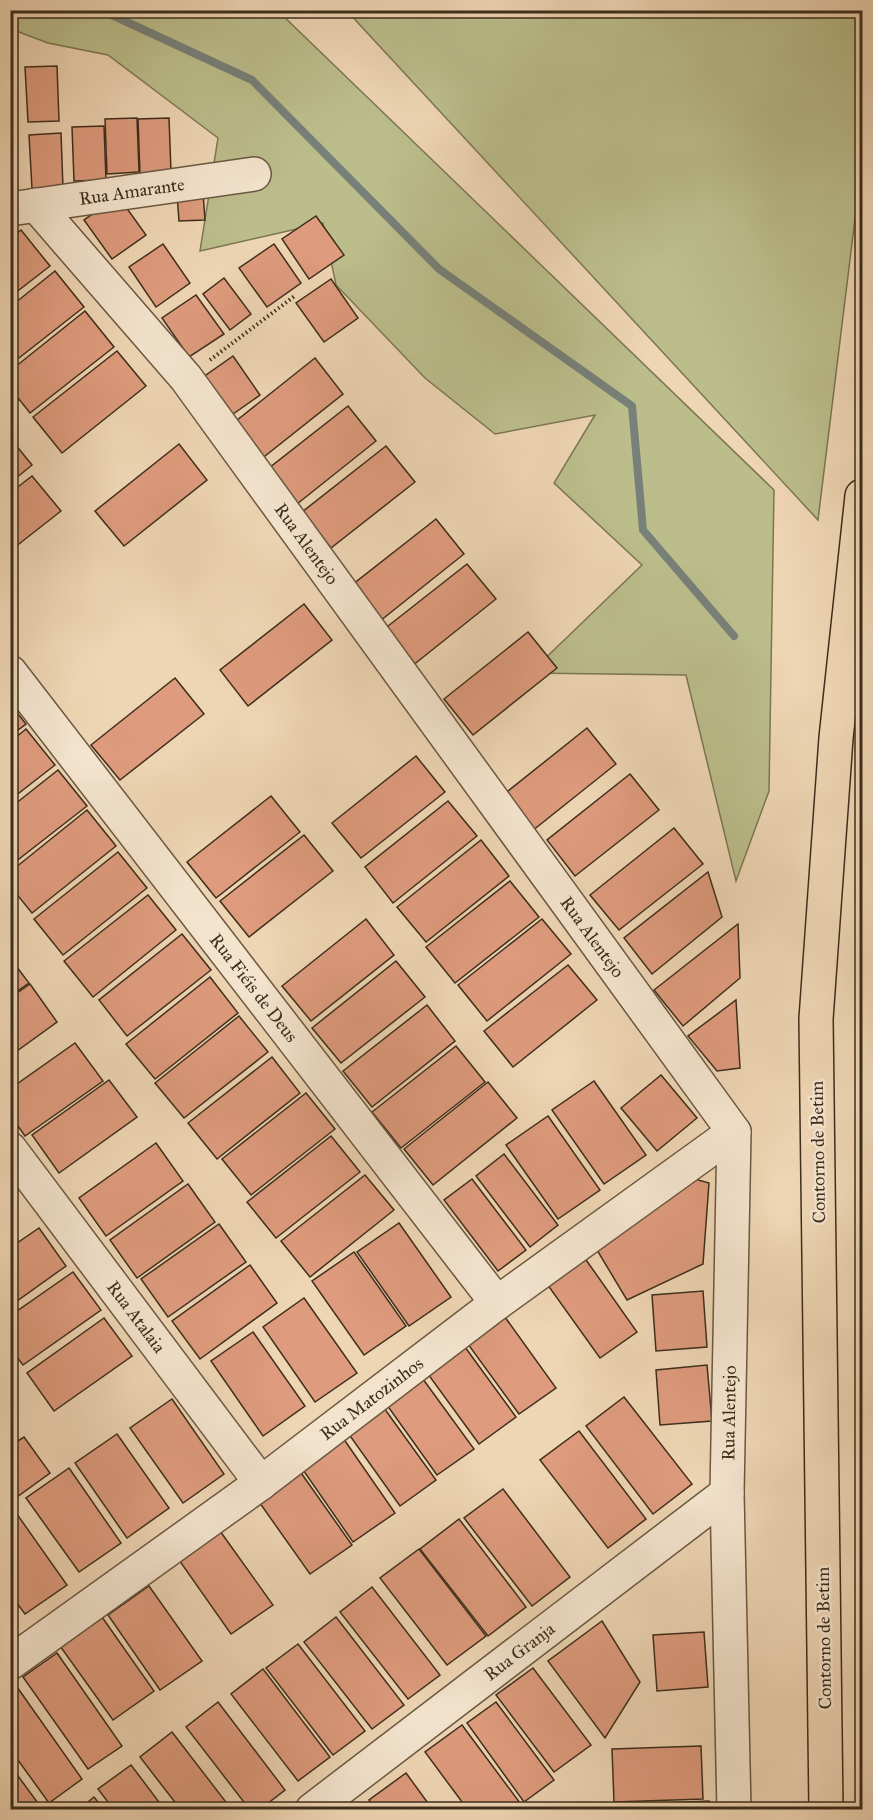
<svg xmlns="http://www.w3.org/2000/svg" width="873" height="1820" viewBox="0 0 873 1820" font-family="'IM FELL Great Primer',serif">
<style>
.green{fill:#bbbd8b;stroke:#7c7654;stroke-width:1.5}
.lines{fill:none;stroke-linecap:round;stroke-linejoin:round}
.stream{stroke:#778079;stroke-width:8}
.building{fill:#de9b7d;stroke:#3e2e1c;stroke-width:1.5}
.minor-casing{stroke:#6a5842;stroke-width:36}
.motorway-casing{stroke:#3e2e1c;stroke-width:36}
.path{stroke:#3e2e1c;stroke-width:4;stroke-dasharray:1.5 3;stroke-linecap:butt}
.minor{stroke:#f4e4ce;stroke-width:33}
.motorway{stroke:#eed5b3;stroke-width:33}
.labels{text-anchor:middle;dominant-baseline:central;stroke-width:5;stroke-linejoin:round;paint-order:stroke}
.street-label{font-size:18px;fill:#3e2e1c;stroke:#f4e4ce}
</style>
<rect width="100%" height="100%" fill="#eed5b3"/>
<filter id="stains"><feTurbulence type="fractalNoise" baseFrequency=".00333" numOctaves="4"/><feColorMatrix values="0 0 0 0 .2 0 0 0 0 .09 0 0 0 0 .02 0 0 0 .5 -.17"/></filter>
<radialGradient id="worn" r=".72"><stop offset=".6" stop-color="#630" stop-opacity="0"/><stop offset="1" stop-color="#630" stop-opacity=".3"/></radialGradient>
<!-- green -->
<g class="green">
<path d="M10 11H278L774 490 769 791 736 881 686 675 530 673 642 565 554 483 595 415 495 434 425 378 336 285 323 223 200 251 218 138 108 55 48 43 11 29Z"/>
<path d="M347 11H862V162L818 520Z"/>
</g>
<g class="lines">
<!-- stream -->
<path class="stream" d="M101 10 252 80 439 269 632 406 643 530 734 636"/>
</g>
<!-- building -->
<g class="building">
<path d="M57 66 59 121 28 122 25 67Z"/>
<path d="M137 118 139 172 107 174 105 119Z"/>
<path d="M169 118 171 172 140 174 138 119Z"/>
<path d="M104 126 106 180 74 181 72 127Z"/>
<path d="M61 133 63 188 32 189 29 135Z"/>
<path d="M203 192 205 220 179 221 177 194Z"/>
<path d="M118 196 146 235 112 259 84 220Z"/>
<path d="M316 216 344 255 309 279 282 239Z"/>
<path d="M21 230 50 266 10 297V238Z"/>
<path d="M163 244 190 283 156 307 129 267Z"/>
<path d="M274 244 301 283 267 307 239 268Z"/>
<path d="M55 271 84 307 10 365V307Z"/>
<path d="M224 278 251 314 230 330 203 294Z"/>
<path d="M331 279 358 318 324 342 296 303Z"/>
<path d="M196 295 224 334 189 357 162 318Z"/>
<path d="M85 311 114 347 30 413 10 388V371Z"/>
<path d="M117 351 146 386 62 453 33 417Z"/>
<path d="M233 356 260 395 226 419 199 380Z"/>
<path d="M315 358 343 394 260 460 231 425Z"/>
<path d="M348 406 376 441 292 508 264 472Z"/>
<path d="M10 438 32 465 10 483Z"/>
<path d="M179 444 207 480 124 546 95 511Z"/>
<path d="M386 446 415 482 331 548 302 512Z"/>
<path d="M32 476 61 511 10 551V493Z"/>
<path d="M436 519 464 554 380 621 352 585Z"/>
<path d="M467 564 496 599 412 666 383 630Z"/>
<path d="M304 604 332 640 248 706 220 670Z"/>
<path d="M528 632 557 668 473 735 444 699Z"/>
<path d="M175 678 204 714 120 780 91 745Z"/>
<path d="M10 704 26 724 10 736Z"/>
<path d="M587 728 616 764 532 831 503 795Z"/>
<path d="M26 729 55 765 10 800V742Z"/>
<path d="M416 756 445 792 361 858 332 823Z"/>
<path d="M58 770 87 806 10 866V808Z"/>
<path d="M630 774 659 810 575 876 547 840Z"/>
<path d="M271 796 300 832 216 898 187 862Z"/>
<path d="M448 801 477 836 393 903 365 867Z"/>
<path d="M87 810 116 846 32 913 10 886V872Z"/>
<path d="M674 828 703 864 619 930 590 895Z"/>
<path d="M304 835 333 871 249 937 220 901Z"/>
<path d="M481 840 509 876 426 942 397 907Z"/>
<path d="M118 852 147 888 63 955 34 919Z"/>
<path d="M708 872 722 917 652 974 624 938Z"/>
<path d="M510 881 539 917 455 983 426 947Z"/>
<path d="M148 895 176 930 93 997 64 961Z"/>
<path d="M366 919 394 955 311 1021 282 986Z"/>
<path d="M542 919 571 954 487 1021 458 985Z"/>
<path d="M738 924 740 978 683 1026 654 990Z"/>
<path d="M182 934 211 970 127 1036 99 1000Z"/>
<path d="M10 958 29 983 10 996Z"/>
<path d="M396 961 425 997 341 1063 312 1028Z"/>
<path d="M568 965 597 1000 513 1067 484 1031Z"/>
<path d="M210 977 238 1013 155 1079 126 1044Z"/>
<path d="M30 984 57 1022 10 1056V998Z"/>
<path d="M736 1000 740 1068 717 1071 688 1036Z"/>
<path d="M427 1005 455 1041 372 1107 343 1071Z"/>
<path d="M239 1016 268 1052 184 1118 155 1083Z"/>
<path d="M75 1043 103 1081 25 1136 10 1115V1089Z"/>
<path d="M456 1046 485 1082 401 1148 372 1112Z"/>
<path d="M272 1057 300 1093 217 1159 188 1123Z"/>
<path d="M661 1075 697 1118 657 1151 621 1108Z"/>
<path d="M109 1080 137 1117 59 1173 32 1135Z"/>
<path d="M594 1081 646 1155 604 1184 552 1110Z"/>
<path d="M488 1082 517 1118 433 1185 404 1149Z"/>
<path d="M306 1093 335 1129 251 1195 222 1159Z"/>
<path d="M548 1116 600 1190 558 1219 506 1145Z"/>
<path d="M331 1136 360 1172 276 1238 247 1202Z"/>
<path d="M156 1143 183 1181 106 1236 79 1198Z"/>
<path d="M504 1154 558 1225 530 1247 476 1176Z"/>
<path d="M365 1175 394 1210 310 1277 281 1241Z"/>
<path d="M691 1178 709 1183 703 1264 627 1300 597 1250Z"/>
<path d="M472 1179 526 1250 498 1271 444 1200Z"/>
<path d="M188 1184 215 1222 137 1278 110 1240Z"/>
<path d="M399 1223 451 1297 409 1326 357 1252Z"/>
<path d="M219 1224 246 1262 168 1317 141 1279Z"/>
<path d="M39 1228 66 1266 10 1306V1248Z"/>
<path d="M354 1252 406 1326 364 1355 312 1281Z"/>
<path d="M584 1257 637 1332 600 1358 547 1284Z"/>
<path d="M250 1265 277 1303 200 1359 172 1321Z"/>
<path d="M73 1272 101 1310 23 1365 10 1348V1316Z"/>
<path d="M703 1291 707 1347 656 1351 652 1295Z"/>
<path d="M304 1298 357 1373 315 1402 263 1327Z"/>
<path d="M502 1313 556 1388 519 1414 465 1340Z"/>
<path d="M104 1318 132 1356 54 1411 27 1373Z"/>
<path d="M253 1332 305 1406 263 1436 211 1361Z"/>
<path d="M462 1343 516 1417 479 1444 425 1370Z"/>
<path d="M707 1365 712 1421 660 1425 656 1370Z"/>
<path d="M420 1375 474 1449 437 1475 384 1401Z"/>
<path d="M624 1397 692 1484 653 1514 586 1426Z"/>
<path d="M172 1399 224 1474 183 1503 130 1428Z"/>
<path d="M384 1408 436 1480 400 1506 348 1433Z"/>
<path d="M579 1431 646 1519 608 1548 540 1460Z"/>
<path d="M117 1434 169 1508 127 1538 75 1463Z"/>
<path d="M24 1437 50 1473 10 1502V1446Z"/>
<path d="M343 1438 395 1513 353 1542 301 1467Z"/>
<path d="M69 1468 121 1543 79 1572 26 1498Z"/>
<path d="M299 1470 352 1545 310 1574 257 1499Z"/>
<path d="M503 1489 570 1577 532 1606 464 1518Z"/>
<path d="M14 1510 67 1585 25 1614 10 1594V1512Z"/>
<path d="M459 1519 526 1607 488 1636 420 1549Z"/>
<path d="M220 1531 273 1605 231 1634 179 1560Z"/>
<path d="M419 1549 486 1636 447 1665 380 1578Z"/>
<path d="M149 1586 202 1661 160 1690 108 1615Z"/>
<path d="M372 1587 440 1675 408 1699 340 1612Z"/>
<path d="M102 1617 154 1691 113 1720 60 1646Z"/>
<path d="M336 1617 404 1705 372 1729 304 1642Z"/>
<path d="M602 1621 640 1682 605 1738 548 1661Z"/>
<path d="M704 1632 708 1687 657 1691 653 1635Z"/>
<path d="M298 1644 365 1731 333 1755 266 1668Z"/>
<path d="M57 1653 122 1746 88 1769 23 1677Z"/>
<path d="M533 1668 591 1745 554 1772 496 1695Z"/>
<path d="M263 1669 330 1757 298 1781 231 1694Z"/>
<path d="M17 1687 82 1779 49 1803 10 1749V1691Z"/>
<path d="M218 1702 285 1790 259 1810H250L186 1727Z"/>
<path d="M496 1702 554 1780 524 1802 467 1723Z"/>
<path d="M462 1725 520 1803 511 1810H468L425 1752Z"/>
<path d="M172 1732 232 1810H181L140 1757Z"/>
<path d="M701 1746 703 1799 614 1802 612 1749Z"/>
<path d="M10 1765 40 1806 36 1810H10Z"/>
<path d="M131 1765 165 1810H114L98 1789Z"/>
<path d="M406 1773 433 1810H376L369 1800Z"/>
<path d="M94 1797 104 1810H78Z"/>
<path d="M709 1801V1810H618L617 1805Z"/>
</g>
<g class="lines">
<defs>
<g id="minor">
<path id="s1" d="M36 205 186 378 734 1132 727 1493 734 1810"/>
<path id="s2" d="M10 209 254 174"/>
<path id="s3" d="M10 672 497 1303"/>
<path id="s4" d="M10 1149 261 1483"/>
<path id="s5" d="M10 1663 261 1483 497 1303 734 1132"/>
<path id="s6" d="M312 1810 727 1493"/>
</g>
<path id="motorway" d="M826 1810 816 1019 836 738 862 496"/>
</defs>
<!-- minor casing -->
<use href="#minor" class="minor-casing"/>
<!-- motorway casing -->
<use href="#motorway" class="motorway-casing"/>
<!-- path -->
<g class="path">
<path d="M10 79 16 178"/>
<path d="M210 360 296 295"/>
</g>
<!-- minor -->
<use href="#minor" class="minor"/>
<!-- motorway -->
<use href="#motorway" class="motorway"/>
</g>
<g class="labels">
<!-- street labels -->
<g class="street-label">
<text stroke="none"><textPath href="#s2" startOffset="123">Rua Amarante</textPath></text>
<text stroke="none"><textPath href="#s1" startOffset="434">Rua Alentejo</textPath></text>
<text stroke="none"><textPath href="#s1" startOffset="920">Rua Alentejo</textPath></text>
<text stroke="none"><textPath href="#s3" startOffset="399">Rua Fiéis de Deus</textPath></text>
<text transform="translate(818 1152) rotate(-91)">Contorno de Betim</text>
<text stroke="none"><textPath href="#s4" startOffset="210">Rua Atalaia</textPath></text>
<text stroke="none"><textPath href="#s5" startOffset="448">Rua Matozinhos</textPath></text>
<text transform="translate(729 1413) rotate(-89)">Rua Alentejo</text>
<text transform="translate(824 1638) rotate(-91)">Contorno de Betim</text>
<text stroke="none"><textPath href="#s6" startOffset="261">Rua Granja</textPath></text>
</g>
</g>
<!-- margin -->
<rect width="873" height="1820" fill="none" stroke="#eed5b3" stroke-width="36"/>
<rect x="12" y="12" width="849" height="1796" fill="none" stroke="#3e2e1c" stroke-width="3"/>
<rect x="18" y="18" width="837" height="1784" fill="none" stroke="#3e2e1c" stroke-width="1.5"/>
<rect width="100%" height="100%" filter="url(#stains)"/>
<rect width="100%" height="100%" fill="url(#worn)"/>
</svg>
